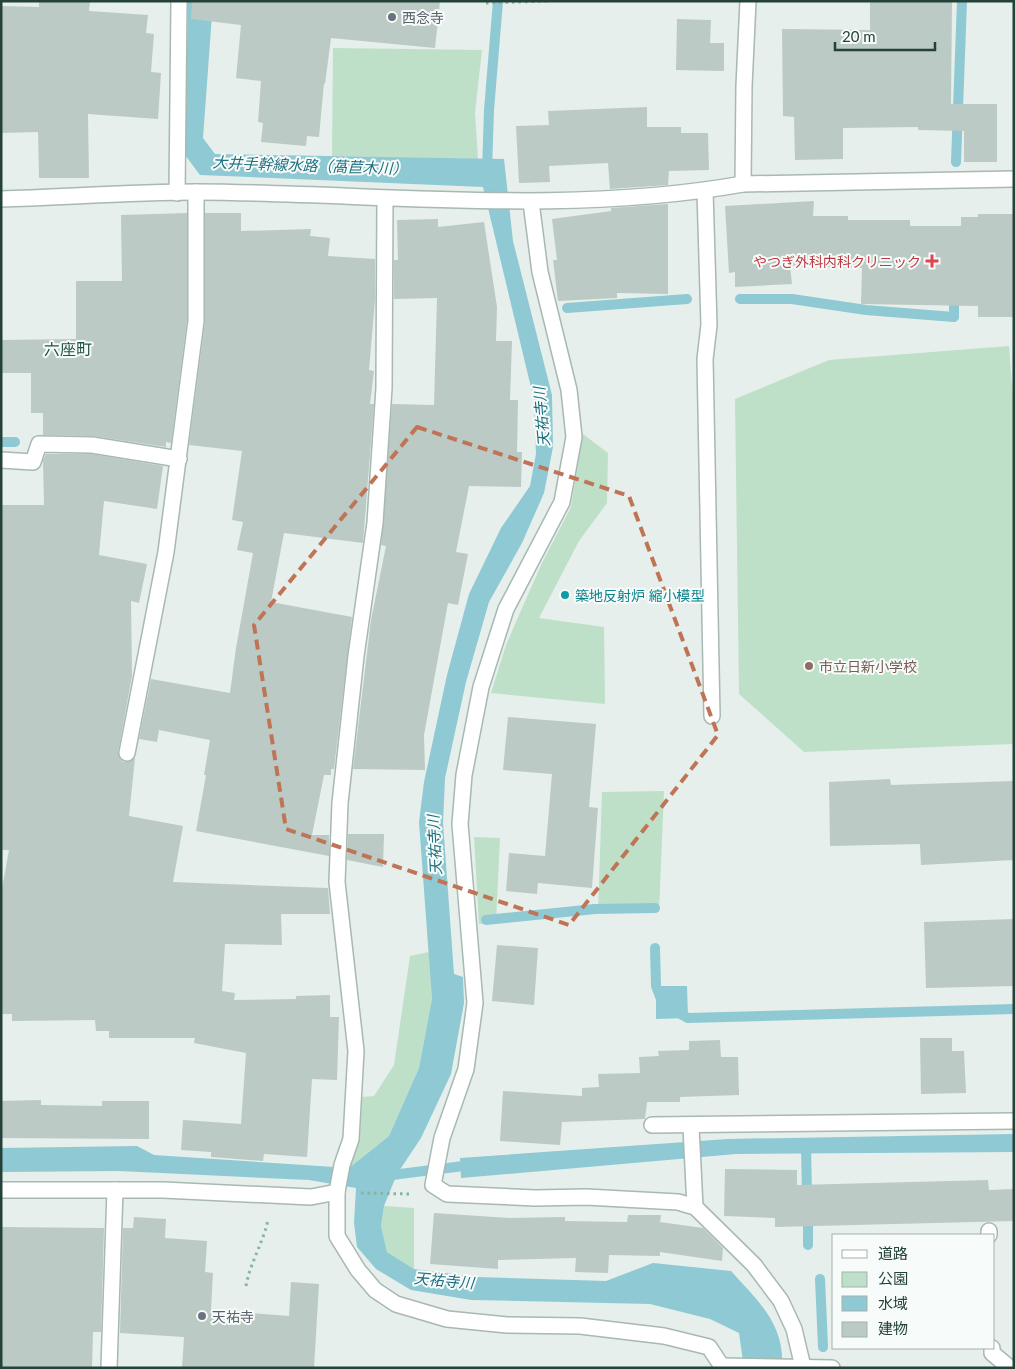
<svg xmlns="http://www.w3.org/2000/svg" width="1015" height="1369" viewBox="0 0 1015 1369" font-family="Lato,'Noto Sans JP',sans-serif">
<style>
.green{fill:#bfe0c8}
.water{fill:#8ec9d4}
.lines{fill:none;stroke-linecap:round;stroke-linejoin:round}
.stream{stroke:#8ec9d4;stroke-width:10}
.building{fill:#bbcac4}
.minor-casing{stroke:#a8b8b2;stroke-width:18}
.path{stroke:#86b3a5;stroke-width:3;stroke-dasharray:2.5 4;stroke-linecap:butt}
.minor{stroke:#fff;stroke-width:15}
.marked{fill:none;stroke:#c07456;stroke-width:4;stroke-dasharray:10 6;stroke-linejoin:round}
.worship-dot{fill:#6b7280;stroke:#f7fbf9;stroke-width:2}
.health-dot{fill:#e0444e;stroke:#f7fbf9;stroke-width:2}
.culture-dot{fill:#0f9aa8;stroke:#f7fbf9;stroke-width:2}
.education-dot{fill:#8d6e63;stroke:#f7fbf9;stroke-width:2}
.labels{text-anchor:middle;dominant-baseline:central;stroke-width:4;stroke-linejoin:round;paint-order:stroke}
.worship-label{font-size:14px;fill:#5b616d;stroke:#f7fbf9;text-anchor:start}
.health-label{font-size:14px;fill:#be3a42;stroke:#f7fbf9;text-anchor:end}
.culture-label{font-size:14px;fill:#0d838f;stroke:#f7fbf9;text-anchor:start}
.education-label{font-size:14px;fill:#785e54;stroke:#f7fbf9;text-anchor:start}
.water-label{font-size:15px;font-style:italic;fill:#1c6f80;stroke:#f7fbf9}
.quarter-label{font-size:16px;fill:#1f5548;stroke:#f7fbf9}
</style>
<rect width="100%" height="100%" fill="#e6efeb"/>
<!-- green -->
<g class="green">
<path d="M333 48 482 50 475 113 478 159 332 156Z"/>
<path d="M1009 346 1014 413V744L804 752 739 694 735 399 829 360Z"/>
<path d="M583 434 608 453 607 503 579 541 539 618 604 627 605 704 491 693 506 645 519 615 542 563 571 507Z"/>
<path d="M664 791 659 912 598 913 602 792Z"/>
<path d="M474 837 500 838 496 922 479 924Z"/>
<path d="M429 952 432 999 419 1068 389 1136 349 1168 360 1135 362 1097 374 1096 394 1065 410 956Z"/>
<path d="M384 1206 414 1208V1269L387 1252 381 1226Z"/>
</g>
<!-- water -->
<g class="water">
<path d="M188 1H213L203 138 215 154 504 159 513 241 552 395 553 447 544 493 522 543 489 602 466 682 445 778 443 823 454 974 463 977 464 1003 451 1074 421 1138 397 1174 384 1206 381 1226 387 1252 414 1269 476 1277 606 1281 653 1263 731 1271C758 1301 785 1324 782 1368H744L739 1333 710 1319 650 1304 471 1300 411 1290 376 1269 357 1247 354 1223 356 1188 309 1180 119 1171 1 1172V1148L137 1146 154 1155 349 1168 389 1136 419 1068 432 999 419 822 424 782 447 675 469 594 501 528 530 486 536 454 534 400 483 187 200 175 185 155Z"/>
<path d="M656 986H687L688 1018 656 1019Z"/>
<path d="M1014 1134V1152L736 1154 461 1178 460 1158 728 1139Z"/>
</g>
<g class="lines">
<!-- stream -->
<g class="stream">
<path d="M956 162 962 1"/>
<path d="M487 171 489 110 498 1"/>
<path d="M740 299H792L866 310 954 317V293"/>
<path d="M567 308 687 299"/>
<path d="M1 442H15"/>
<path d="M486 920 595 909 655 908"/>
<path d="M655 948 656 986 661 999"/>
<path d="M677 1012 688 1018 1014 1009"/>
<path d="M806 1145 807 1197"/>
<path d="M384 1176 471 1165"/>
<path d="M808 1214V1245"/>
<path d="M820 1279 823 1347"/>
</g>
</g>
<!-- building -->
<g class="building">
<path d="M39 1H90L89 11 148 15 146 33 154 34 151 72 161 73 158 119 88 114 89 178H39L38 132 1 133V6L39 7Z"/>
<path d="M192 1H440L435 48 331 38 325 84 324 83 319 137 307 136 306 146 261 142 263 123 258 122 261 81 236 78 241 25 191 19Z"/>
<path d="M870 1H952L951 104H997V162H964V131L918 130V127L843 128V159L795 160 794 117 783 116 782 29 870 30Z"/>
<path d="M677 19 711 20 710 43H724V71L676 70Z"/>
<path d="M647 107V127H681V133H708L709 170 669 171 668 185 610 189 608 163 549 166 550 182 519 183 516 126 549 125 548 111Z"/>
<path d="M814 201 813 216H848V220H910V226H961V217H978V214H1014V317H978V306L861 304 862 268 790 266 792 284 735 287V272L729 273 725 206Z"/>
<path d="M668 204V294L617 293V298L558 301 553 260H557L552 219 611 211V208Z"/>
<path d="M187 213V320L171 443 166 442V447L93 436 43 435V413H31V373H2V340L76 339V281H122L121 215Z"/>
<path d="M205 213H241V231L311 229 310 236 330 238 328 256 375 259V300L369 370 374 371 370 404H374L363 543 284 533 271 602 352 617 334 769H331V775H324L312 835H329V856L196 831 206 775H204L210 740 159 730 157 742 139 739 151 679 230 693 236 648 253 553 237 550 243 522 232 520 242 451 189 445 205 322Z"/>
<path d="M438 219V227L484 222 497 307 496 341H512L510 400H518L517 452H522L521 487 469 486 456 552 468 554 458 605 448 603 424 735 425 770 353 769 371 620 386 546 381 545 392 404 434 405 437 298 394 299V260H398L397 220Z"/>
<path d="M46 454H91L163 466 157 509 104 501 99 555 147 564 139 603 131 601 132 676 118 752 121 760 125 762 135 758 129 816 183 826 173 882 328 888 330 914H281L282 945 225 944 222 991 235 993 234 1000 296 999V996L330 995V1017H339L337 1080 312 1079 307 1157 264 1154 263 1161 211 1157V1152L181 1150 183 1120 241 1124 246 1053 194 1043 195 1038H109V1031H96L95 1020 12 1021V1014H1V894L9 850H1V505H44L43 460Z"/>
<path d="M508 717 596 724 589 807 598 808 592 888 538 883 537 894 506 891 509 853 545 856 552 774 503 770Z"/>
<path d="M890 779 891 785 1014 781V860L921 865 920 844 830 846 829 782Z"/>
<path d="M348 834H384L383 867 347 860Z"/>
<path d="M1014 919V986L926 988 924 922Z"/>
<path d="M497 945 538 948 534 1005 492 1001Z"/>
<path d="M920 1038H952V1051H964L966 1093 921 1094Z"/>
<path d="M720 1040 721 1057H738L739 1095 680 1097V1102H647L645 1119 562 1122 560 1145 500 1141 503 1091 582 1096V1088L599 1087 598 1074 640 1073 639 1057 659 1056 658 1051 689 1050V1041Z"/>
<path d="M41 1100V1105L102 1106V1101H149V1139L1 1138V1101Z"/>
<path d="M725 1169 797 1170V1185L988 1180 989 1190 1014 1189V1221L775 1227V1218L724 1216Z"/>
<path d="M434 1213 509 1218 565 1217V1221L627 1222 628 1215H661L660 1222 703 1228 723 1248 722 1261 660 1252V1256L609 1255 608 1273 575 1272 576 1258 498 1260V1269L430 1264Z"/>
<path d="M134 1217 166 1219 165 1238 207 1241 205 1272 213 1273 211 1310 289 1316 291 1282 319 1284 314 1368H182L184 1337 120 1333 123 1228H133Z"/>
<path d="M1 1227 104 1228 101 1332H93L92 1368H1Z"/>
</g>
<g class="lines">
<defs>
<g id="minor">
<path d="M743 184 744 86 748 1"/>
<path d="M705 191 709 325 705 359 712 716"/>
<path d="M177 193 179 1"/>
<path d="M1 199C66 197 132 192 197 192 379 193 562 216 743 184L1014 179"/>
<path d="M385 199 384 388 375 523 356 656 340 803 337 882 356 1051 351 1139 342 1165 337 1192V1236L358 1270 375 1290 396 1304 447 1319 507 1325 580 1326 664 1336 709 1347 723 1368"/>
<path d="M531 202 540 272 569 390 574 437 562 502 506 609 481 687 464 775 460 824 475 1003 466 1069 442 1138 433 1185 447 1194 535 1198 586 1197 678 1202 695 1207 754 1265 781 1301 794 1329 803 1367"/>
<path d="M1 460 33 462 39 444 92 445 179 459"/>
<path d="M127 753 166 552 196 321V192"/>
<path d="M652 1125 1014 1121"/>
<path d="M691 1127 695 1207"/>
<path d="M1 1190H163L311 1197 337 1192"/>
<path d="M989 1231V1235"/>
<path d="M992 1348V1353L1010 1368"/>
<path d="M723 1366 832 1368"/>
<path d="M109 1368 115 1190"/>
</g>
</defs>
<!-- minor casing -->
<use href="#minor" class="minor-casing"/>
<!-- path -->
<g class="path">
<path d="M486 3 547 1"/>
<path d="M361 1193 412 1194"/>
<path d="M246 1286C250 1263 263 1243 268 1220"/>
</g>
<!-- minor -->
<use href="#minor" class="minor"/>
</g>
<!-- marked area -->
<path class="marked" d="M417 427 629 496 718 735 569 925 286 829 254 625Z"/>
<!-- markers -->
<g class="worship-dot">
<circle cx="392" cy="17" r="5"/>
<circle cx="202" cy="1316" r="5"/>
</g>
<path class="health-dot" d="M929.5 253.5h5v5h5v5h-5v5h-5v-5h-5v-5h5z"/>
<circle class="culture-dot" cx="565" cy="595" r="5"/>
<circle class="education-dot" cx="809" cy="666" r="5"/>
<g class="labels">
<!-- worship labels -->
<g class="worship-label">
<text x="402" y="17">西念寺</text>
<text x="212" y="1316">天祐寺</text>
</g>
<!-- health labels -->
<g class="health-label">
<text x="921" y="261">やつぎ外科内科クリニック</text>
</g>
<!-- culture labels -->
<g class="culture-label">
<text x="575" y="595">築地反射炉 縮小模型</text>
</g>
<!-- education labels -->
<g class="education-label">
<text x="819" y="666">市立日新小学校</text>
</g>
<!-- water labels -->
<g class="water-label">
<text transform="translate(310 165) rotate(2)">大井手幹線水路（萵苣木川）</text>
<text transform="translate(541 417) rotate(-95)">天祐寺川</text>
<text transform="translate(434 845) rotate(-93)">天祐寺川</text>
<text transform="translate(444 1280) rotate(5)">天祐寺川</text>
</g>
<!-- quarter labels -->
<g class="quarter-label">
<text x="68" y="348">六座町</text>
</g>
</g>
<!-- border -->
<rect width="1015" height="1369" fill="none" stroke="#24423a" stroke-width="5"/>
<!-- legend -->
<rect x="832" y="1234" width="162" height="115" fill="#f7fbf9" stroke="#a3b1ad"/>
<rect x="842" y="1250" width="25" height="8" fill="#ffffff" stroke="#a3b1ad"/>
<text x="878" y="1259" font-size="15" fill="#24423a">道路</text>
<rect x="842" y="1272" width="25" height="15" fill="#bfe0c8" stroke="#a3b1ad"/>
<text x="878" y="1284" font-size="15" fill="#24423a">公園</text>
<rect x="842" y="1296" width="25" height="15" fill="#8ec9d4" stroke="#a3b1ad"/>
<text x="878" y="1309" font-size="15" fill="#24423a">水域</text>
<rect x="842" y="1322" width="25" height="15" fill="#bbcac4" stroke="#a3b1ad"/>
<text x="878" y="1334" font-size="15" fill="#24423a">建物</text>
<!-- scale -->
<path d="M835 42v8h100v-8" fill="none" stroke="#24423a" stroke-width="2.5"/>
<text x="842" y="42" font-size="15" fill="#24423a" stroke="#f7fbf9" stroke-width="4" paint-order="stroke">20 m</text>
</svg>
